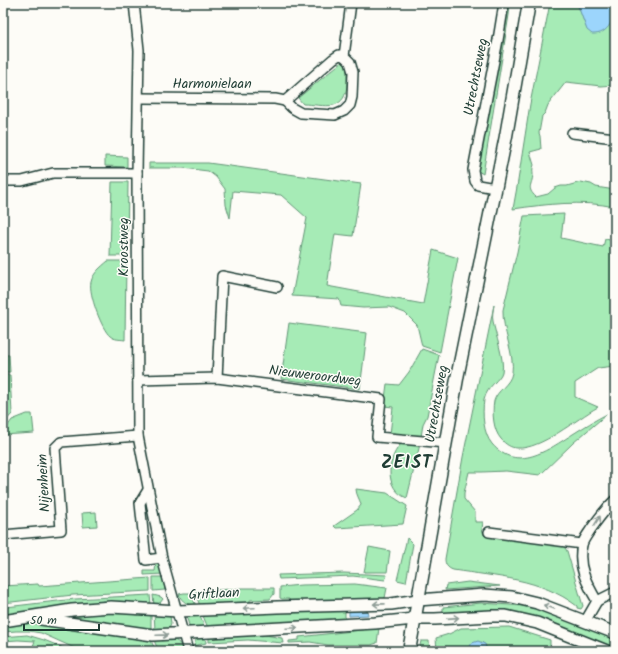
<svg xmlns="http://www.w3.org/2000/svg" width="618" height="654" viewBox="0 0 618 654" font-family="Kalam,sans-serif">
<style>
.green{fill:#a6ebb6;stroke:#629475}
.water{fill:#9cd5fc;stroke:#6a98ac}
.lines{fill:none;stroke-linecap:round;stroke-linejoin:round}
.minor-casing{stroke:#1f3d34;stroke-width:12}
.tertiary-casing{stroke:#1f3d34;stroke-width:14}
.secondary-casing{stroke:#1f3d34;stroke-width:15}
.minor{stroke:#fdfcf7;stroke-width:9}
.tertiary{stroke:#fdfcf7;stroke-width:11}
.secondary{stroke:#fdfcf7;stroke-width:12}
.oneway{stroke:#8e9c96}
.labels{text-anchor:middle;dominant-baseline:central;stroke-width:3;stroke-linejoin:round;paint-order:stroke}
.street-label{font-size:14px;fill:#1f3d34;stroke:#fdfcf7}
.district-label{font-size:18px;font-weight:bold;letter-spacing:1px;fill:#1f3d34;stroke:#fdfcf7}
</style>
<rect width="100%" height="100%" fill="#fdfcf7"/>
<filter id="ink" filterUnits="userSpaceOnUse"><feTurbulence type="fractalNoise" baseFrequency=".025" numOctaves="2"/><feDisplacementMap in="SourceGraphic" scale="8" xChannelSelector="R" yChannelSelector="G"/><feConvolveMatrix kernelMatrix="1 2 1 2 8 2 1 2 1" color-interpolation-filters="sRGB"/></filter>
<g filter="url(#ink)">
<!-- green -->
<g class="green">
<path d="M506 3H510L509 15 483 174 478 171 505 16Z"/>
<path d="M550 3H577L587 29 612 20 615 10V85L601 86 566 82 548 105 545 113 542 116 539 133 540 136 541 149 530 152 534 165C532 169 533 171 533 175 532 185 526 188 536 197L548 194 555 188 561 186H567L581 182 591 184 596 187 615 190V207C581 200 547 204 513 209L517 187 530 104Z"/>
<path d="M343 61 346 63C347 76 351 100 334 105 325 107 312 104 303 104L298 98Z"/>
<path d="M105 156 127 157V167L105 166Z"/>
<path d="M149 163H208L361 184 353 236 335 234 327 286 423 304 433 250 458 258 440 352 422 346 417 325 405 313 389 307 363 308 341 306 339 299 292 296 307 218 281 195 233 191 230 218 226 205 225 189 216 177 208 171 183 168H149Z"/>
<path d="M112 182H128L127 256H110Z"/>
<path d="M564 214 561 238 603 247 605 239 615 241V366L598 368 575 383V397L598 407C576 419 541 450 517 448 511 448 505 444 501 439 493 430 492 413 494 401 497 390 510 385 512 373 515 354 502 330 503 310L517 252 524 216Z"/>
<path d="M108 261H126L125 340C119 339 115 340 110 336 102 330 88 293 91 282 93 273 101 267 108 261Z"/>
<path d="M494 305C493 310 492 316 493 321 495 334 505 360 502 372 500 380 487 386 484 400 482 414 483 433 492 444 517 473 548 450 573 434 584 427 595 420 607 414L573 443 540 475 506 471 482 472H469L464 493V499L475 512V522H483L482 529 484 535 556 542 563 545 567 551 583 606 581 609 577 608V606C540 578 497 577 453 570 447 568 445 564 445 559L463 457Z"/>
<path d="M289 323 367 333 360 389 281 379Z"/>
<path d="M422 349 439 355 427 416 423 424 421 437 390 435 393 407 384 406 387 384 399 385 409 372Z"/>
<path d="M3 355H9L10 372H3Z"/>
<path d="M3 375H10L12 414 3 424Z"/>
<path d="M27 414H32L34 433 3 435V429L6 428 12 420Z"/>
<path d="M403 442 420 444 407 498C383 489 387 456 403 442Z"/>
<path d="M356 489 387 493 407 506 403 524 336 528 334 526 357 510 361 505C360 499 356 495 356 489Z"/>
<path d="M96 512 97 526 83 527 82 513Z"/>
<path d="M407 538 413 544 406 582 397 580Z"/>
<path d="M369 547 390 551 387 572H364Z"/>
<path d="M156 563 160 564 163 574 144 575V571H155Z"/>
<path d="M344 573 387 575 385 580 353 576 279 579 278 575Z"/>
<path d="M153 577H163L165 590 153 591Z"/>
<path d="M150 578V591L73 595 3 603V586L38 584 39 586Z"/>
<path d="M468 582 500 586 445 590 446 585Z"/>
<path d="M355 584 387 588 385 598 376 600 290 602 289 599H282L280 598V587L301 585Z"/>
<path d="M242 588H274V594L270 599 250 600V603L200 606 195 592Z"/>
<path d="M184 593H191L196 606C189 605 181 602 179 594Z"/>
<path d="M150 595 151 605 3 616V608L6 607 75 599Z"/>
<path d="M153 595 161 597 163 599 160 603 154 606Z"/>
<path d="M481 603 525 606 545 611 615 639V650L536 620 443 613V607Z"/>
<path d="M345 607V619L319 622 208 628 201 611Z"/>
<path d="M93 611 151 613V630L137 631 56 615Z"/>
<path d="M198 612 205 628H190L187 619V616Z"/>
<path d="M154 613 170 615 171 624 169 629 155 630Z"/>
<path d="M33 621H45L151 636 152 643 156 651H81L41 633 29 631H16L3 632V626Z"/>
<path d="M509 627 550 640V648L548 651H483L486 647 482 642 469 646 467 651H437L436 638 449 634 461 628Z"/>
<path d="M379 628 377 643 371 645H328L310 642 289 643V641L299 640V637Z"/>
<path d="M260 634 282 638 283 643 248 640 209 642V635Z"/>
<path d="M27 635 44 640 71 651H31L35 641 18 640 3 641V637Z"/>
<path d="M205 635 206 643 194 646C195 639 199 636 205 635Z"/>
<path d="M154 636C168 638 176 636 183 649L180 651H159L155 643Z"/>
<path d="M421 641H429L430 651H419Z"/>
</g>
<!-- water -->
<g class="water">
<path d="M577 3H615C615 18 609 35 592 34L587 30Z"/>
<path d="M367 609 368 615 349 616V610Z"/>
<path d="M478 641 485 644 486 647 483 651H467L472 643Z"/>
</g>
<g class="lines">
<defs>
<g id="minor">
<path d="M134 3 139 50 137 173 138 436 162 558 188 651"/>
<path d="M139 98 275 99 285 101 333 59 339 55 344 56"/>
<path d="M285 101 292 108 301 113 335 115 344 111 350 105 352 97 353 72 350 62 344 56 351 3"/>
<path d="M572 133 615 138"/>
<path d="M3 181H22L53 173H137"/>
<path d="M495 188 478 185 475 181 473 170 498 40 504 3"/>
<path d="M217 378 222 276 277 287"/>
<path d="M138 380 217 378 381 399 377 437 446 443"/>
<path d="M148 490 140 503 146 560 162 558"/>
<path d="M489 532 582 544"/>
<path d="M3 535 61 530 55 448 61 442 138 436"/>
<path d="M597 601 615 592"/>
<path d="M586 620 597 601C587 584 577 566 582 545 583 540 588 534 591 529 599 518 605 509 615 500"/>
</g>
<g id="tertiary">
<path d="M41 619 153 635 375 623 414 619H435L491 616H506L537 623 607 651"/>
<path d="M3 621 72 610 111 607 178 611 277 607 391 604 418 600 484 595 512 597 537 603 615 633"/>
</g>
<path id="secondary" d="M409 651 458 373 506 136 529 3"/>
</defs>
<!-- minor casing -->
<use href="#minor" class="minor-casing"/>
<!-- tertiary casing -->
<use href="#tertiary" class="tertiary-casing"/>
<!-- secondary casing -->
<use href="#secondary" class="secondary-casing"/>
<!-- minor -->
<use href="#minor" class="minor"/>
<!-- tertiary -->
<use href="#tertiary" class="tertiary"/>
<!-- secondary -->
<use href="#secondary" class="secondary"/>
</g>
<!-- one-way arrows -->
<defs><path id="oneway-shaft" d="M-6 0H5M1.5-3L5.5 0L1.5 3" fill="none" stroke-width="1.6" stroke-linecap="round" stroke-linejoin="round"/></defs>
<g class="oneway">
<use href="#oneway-shaft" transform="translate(597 521) rotate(-58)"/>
<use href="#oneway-shaft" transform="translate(379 604) rotate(179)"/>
<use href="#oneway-shaft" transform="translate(549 607) rotate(-160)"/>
<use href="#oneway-shaft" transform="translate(249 608) rotate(177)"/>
<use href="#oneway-shaft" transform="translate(453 618) rotate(-4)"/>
<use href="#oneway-shaft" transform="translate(292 628) rotate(-3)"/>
<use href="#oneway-shaft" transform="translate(162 635) rotate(-2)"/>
</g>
</g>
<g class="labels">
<!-- street labels -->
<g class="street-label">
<text transform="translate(476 77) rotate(-79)">Utrechtseweg</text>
<text x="212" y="84">Harmonielaan</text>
<text transform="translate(124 247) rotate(-90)">Kroostweg</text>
<text transform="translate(315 376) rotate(7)">Nieuweroordweg</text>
<text transform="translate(437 404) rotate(-80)">Utrechtseweg</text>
<text transform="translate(44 483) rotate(-93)">Nijenheim</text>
<text transform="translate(214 594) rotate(-3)">Griftlaan</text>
</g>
<!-- district labels -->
<g class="district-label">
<text x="407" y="463">ZEIST</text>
</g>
</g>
<!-- margin -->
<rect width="618" height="654" fill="none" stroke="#fdfcf7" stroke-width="16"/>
<rect x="8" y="8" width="602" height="638" fill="none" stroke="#1f3d34" stroke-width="1.5" filter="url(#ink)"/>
<!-- scale -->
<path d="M24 624v6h75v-6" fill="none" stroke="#1f3d34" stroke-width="2"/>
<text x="30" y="624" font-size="12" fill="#1f3d34" stroke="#fdfcf7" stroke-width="3" paint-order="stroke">50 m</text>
</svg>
